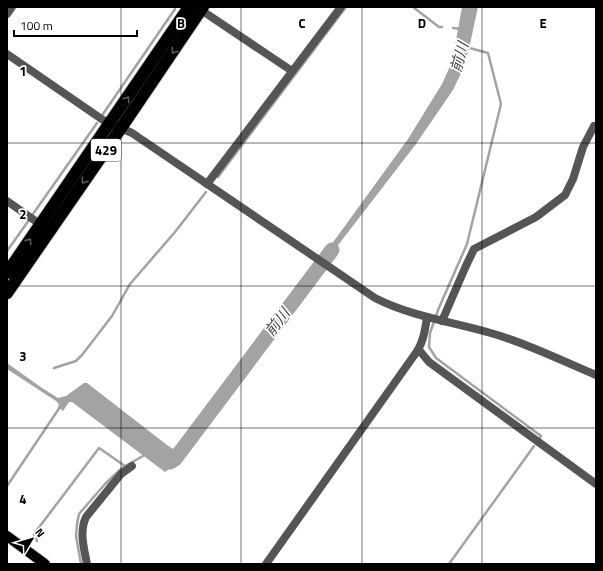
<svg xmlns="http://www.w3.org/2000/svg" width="603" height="571" viewBox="0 0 603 571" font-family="'Titillium Web','Noto Sans JP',sans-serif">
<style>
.water{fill:#a3a3a3}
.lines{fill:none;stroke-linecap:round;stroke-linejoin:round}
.stream{stroke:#a3a3a3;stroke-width:2.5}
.river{stroke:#a3a3a3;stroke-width:15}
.major-casing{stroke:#dbdbdb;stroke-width:12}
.highway-casing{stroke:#dbdbdb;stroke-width:14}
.minor{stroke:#555;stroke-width:8}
.major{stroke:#000;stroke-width:10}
.highway{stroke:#000;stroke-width:12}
.oneway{stroke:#595959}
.grid{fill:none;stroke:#000;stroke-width:1;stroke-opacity:0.55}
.labels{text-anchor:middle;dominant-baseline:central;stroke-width:3.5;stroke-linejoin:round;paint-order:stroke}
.shield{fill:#fff;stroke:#4c4c4c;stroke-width:1}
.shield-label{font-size:13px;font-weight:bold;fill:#000}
.water-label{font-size:15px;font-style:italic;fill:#444;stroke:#fff}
.grid-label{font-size:13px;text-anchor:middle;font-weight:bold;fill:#000;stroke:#fff;stroke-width:3.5;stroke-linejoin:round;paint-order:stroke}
</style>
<rect width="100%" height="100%" fill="#fff"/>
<!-- water -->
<g class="water">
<path d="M462 7H478L470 44 464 67 453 90 416 144 322 266 318 263 408 139 442 84 452 62Z"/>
<path d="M7 363 42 388 58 398 66 396 84 383H87L167 445C172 448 174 451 180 448L184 451 172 467 165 472 72 402H69L63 411 58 407 59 404 56 401 7 369Z"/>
</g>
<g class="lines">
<!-- stream -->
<g class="stream">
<path d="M413 7 439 27H442"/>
<path d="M453 28 461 29"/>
<path d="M466 47 488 53 501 104 467 244 438 310 430 333 429 347 436 358 541 436 540 438"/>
<path d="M103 114 175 9"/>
<path d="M218 177 346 7"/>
<path d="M33 214 97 123"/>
<path d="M7 251 29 220"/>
<path d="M54 368 76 361 82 355 112 316 130 284 175 232 206 192"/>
<path d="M7 486 60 407"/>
<path d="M37 541 34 534 99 448 125 466"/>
<path d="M81 564 76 536 77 524 79 514 105 484 122 468 143 456 145 453"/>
<path d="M449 564 534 446"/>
</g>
<!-- river -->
<path class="river" d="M167 460 170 462 175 459 332 250"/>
<defs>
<path id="major" d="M7 536 45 564"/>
<g id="highway">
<path d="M7 273 189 7"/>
<path d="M7 293 121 128 203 7"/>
</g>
</defs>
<!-- major casing -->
<use href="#major" class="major-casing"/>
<!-- highway casing -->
<use href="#highway" class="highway-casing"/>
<!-- minor -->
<g class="minor">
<path d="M198 8 292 71"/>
<path d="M7 14 12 7"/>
<path d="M7 54 103 120 132 133 375 298C412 317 454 322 494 334 529 344 562 361 596 375"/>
<path d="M207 184 341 7"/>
<path d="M7 201 44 227"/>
<path d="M442 321 465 268 474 249 536 217 565 195 573 179 583 147 594 126 596 128"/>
<path d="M419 350 429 362 596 484"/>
<path d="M87 564C84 548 79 532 86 517L121 474 132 466"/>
<path d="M266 564 413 357C423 345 425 331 427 317"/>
</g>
<!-- major -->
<use href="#major" class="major"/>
<!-- highway -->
<use href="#highway" class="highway"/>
</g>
<!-- one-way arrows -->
<defs><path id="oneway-chevron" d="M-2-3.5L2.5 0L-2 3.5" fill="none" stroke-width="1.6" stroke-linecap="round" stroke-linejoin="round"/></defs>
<g class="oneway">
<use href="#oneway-chevron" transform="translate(174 51) rotate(124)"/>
<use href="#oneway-chevron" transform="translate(127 99) rotate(-56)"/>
<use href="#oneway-chevron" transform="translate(84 181) rotate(125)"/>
<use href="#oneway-chevron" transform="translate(29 241) rotate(-55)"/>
</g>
<!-- grid -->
<path class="grid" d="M121 7V564M241 7V564M362 7V564M482 7V564M7 143H596M7 286H596M7 428H596"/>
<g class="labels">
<!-- shield labels -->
<rect class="shield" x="91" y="139" width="30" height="22" rx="3"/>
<g class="shield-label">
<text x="106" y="150">429</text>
</g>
<!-- water labels -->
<g class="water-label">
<text transform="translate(459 57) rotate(-74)">前川</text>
<text transform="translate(277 322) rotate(-53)">前川</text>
</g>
</g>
<g class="grid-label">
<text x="181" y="28">B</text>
<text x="302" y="28">C</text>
<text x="422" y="28">D</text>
<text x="543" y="28">E</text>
<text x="23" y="76">1</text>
<text x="23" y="219">2</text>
<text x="23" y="361">3</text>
<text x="23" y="504">4</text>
</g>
<!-- border -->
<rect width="603" height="571" fill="none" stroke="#000000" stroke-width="16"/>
<!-- north arrow -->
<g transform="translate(32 539) rotate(52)" stroke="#ffffff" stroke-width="3" paint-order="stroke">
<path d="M0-3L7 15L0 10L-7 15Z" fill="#000000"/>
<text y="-6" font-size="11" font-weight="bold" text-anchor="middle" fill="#000000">N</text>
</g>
<!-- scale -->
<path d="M14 30v6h123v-6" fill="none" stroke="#000000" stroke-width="2"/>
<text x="20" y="30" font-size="12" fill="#000000" stroke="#ffffff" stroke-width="3" paint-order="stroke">100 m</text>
</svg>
